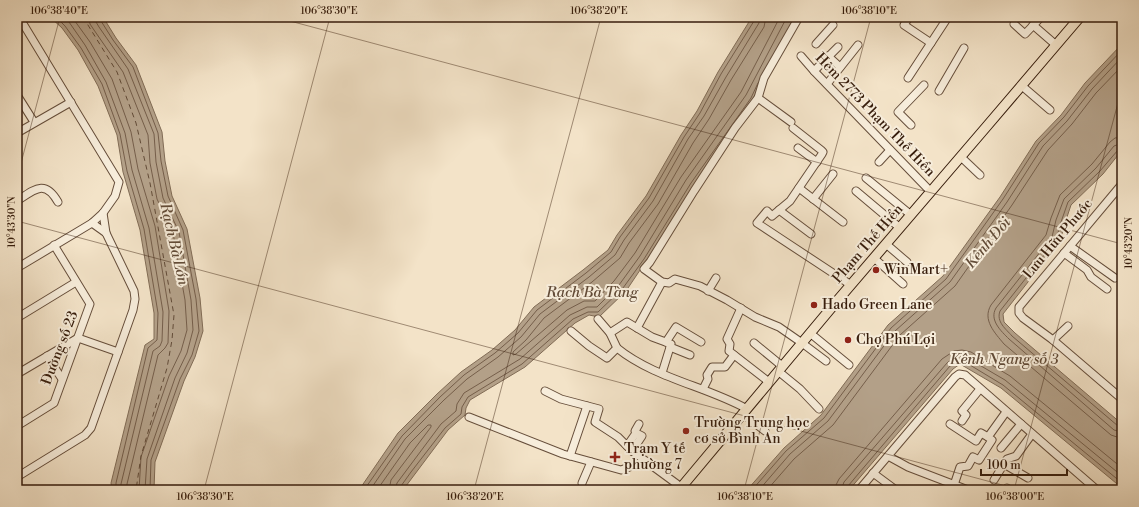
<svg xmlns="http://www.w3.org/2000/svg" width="1139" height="507" viewBox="0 0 1139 507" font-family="'Libre Bodoni',serif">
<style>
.water{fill:#b3a088;stroke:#816c56}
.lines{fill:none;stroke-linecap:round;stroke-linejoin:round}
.shore{stroke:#755e4a;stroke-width:1}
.ferry{stroke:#624b37;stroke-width:1;stroke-dasharray:5 4;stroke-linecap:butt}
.minor-casing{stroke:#664e3b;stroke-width:9}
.major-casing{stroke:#371d0c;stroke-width:11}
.minor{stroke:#f7eddb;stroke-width:7}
.major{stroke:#f3e3c8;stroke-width:9}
.ticks{fill:none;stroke:#371d0c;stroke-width:1;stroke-opacity:0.45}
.poi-dot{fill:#8f2418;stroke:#f7eddb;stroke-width:1.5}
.labels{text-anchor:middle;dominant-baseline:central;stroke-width:4;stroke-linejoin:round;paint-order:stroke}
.street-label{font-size:14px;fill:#371d0c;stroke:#f7eddb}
.poi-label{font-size:14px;fill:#371d0c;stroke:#f7eddb;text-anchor:start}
.water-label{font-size:15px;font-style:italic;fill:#624b37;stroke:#f7eddb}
.neatline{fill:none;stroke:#371d0c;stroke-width:1.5}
.ticks-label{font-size:10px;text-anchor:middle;fill:#371d0c}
</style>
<rect width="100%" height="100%" fill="#f3e3c8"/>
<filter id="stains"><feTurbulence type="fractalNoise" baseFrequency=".005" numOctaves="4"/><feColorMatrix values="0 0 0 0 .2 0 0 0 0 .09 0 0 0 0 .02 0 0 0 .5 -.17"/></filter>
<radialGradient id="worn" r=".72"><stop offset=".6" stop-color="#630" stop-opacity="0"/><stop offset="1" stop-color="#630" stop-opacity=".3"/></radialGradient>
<!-- water -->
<g class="water">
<path d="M50 17H103L116 38 136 65 162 132 165 161 172 196 187 229 200 298 203 331 195 357 184 381 155 462 154 490H112L111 483 145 345 154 339V313L140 230 123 172 117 135 98 86 78 50 62 28Z"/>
<path d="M752 17H797L754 100 626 291 599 317 589 315 575 323 525 367 470 400 466 408 465 415 448 430 403 490H359L398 433 437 394 461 372 492 350 515 330 534 307 583 270 608 250 617 235 646 196 681 135 697 111 718 72Z"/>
<path d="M1122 44V150L1103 174 1071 205 1065 223 1060 241 1003 314 1004 322 1015 333 1122 424V488L1001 388 960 364 953 369 849 490H747L784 448 821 415 888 325 943 276 1000 197 1036 141 1061 115 1085 83Z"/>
</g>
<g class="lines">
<!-- shore -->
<g class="shore">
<path d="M56 17 65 26 81 48 102 84 120 134 127 171 144 229 158 313 157 340 148 348 116 483V490"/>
<path d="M63 17 69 22 85 45 106 82 125 133 132 170 149 228 163 312 162 341 160 346 153 351 121 484V490"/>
<path d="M72 17 90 42 112 79 131 132 138 169 155 226 169 311 168 343 165 348 158 355 127 484V490"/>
<path d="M89 17 90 24 94 30 123 72 148 135 150 163 157 199 173 233 185 300 187 330 181 351 169 376 141 457 139 490"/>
<path d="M95 17 96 22 99 27 128 69 154 134 156 162 163 198 179 232 191 300 193 330 187 353 175 378 147 459 145 490"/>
<path d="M100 17 101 21 113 40 133 67 158 133 161 161 168 196 183 230 196 299 199 331 192 355 180 379 151 460 150 490"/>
<path d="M766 17 764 27 731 80 709 119 693 143 658 204 629 243 620 258 592 282 544 318 526 340 513 352V355L516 354 567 310 584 301H595L614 281 635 253 681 177 741 92 780 17"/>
<path d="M1122 137 1115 138 1110 142 1092 164 1060 195 1051 218 1046 235 991 305C982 320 995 333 1004 344L1111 435 1117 437 1122 438"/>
<path d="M1122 143 1114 146 1096 168 1064 199 1056 220 1052 237 996 308C989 320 1001 331 1009 339L1114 430 1122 432"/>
<path d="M1122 148 1118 150 1100 171 1068 202 1061 222 1056 240 1000 311C996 322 1006 329 1012 336L1118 426 1122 427"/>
<path d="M364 490 402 436 440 397 464 375 495 353 518 333 537 310 586 273 611 252 620 237 649 198 684 137 700 113 721 74 754 21 755 17"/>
<path d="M370 490 405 439 444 400 467 379 498 357 521 337 540 314 589 277 615 255 624 240 653 201 688 139 704 116 726 77 759 23 760 17"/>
<path d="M377 490 410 443 428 425H431V427L391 480 389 490"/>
<path d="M395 490 397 483 441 424 456 411 457 404 464 393 520 359 570 315 587 307H597L619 285 640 256 686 180 746 95 787 17"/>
<path d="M400 490 401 486 411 472 445 428 461 414 462 407 468 397 522 364 573 319 588 312H598L623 288 644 259 691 183 751 98 758 83"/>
<path d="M752 490 786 451 824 418 891 328 946 279 1003 199 1039 143 1064 117 1088 86 1122 50"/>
<path d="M759 490 790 454 828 421 895 331 950 282 1007 202 1043 146 1067 121 1092 89 1122 57"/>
<path d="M767 490 794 459 833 425 900 335 955 286 1012 205 1048 150 1072 124 1096 93 1122 66"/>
<path d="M835 490 836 485 839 479 942 359 954 351 962 350 971 352 1000 370 1010 376 1122 468"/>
<path d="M841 490 844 482 947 363 956 356H964L1005 380 1122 476"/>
<path d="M846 490 848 486 950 366 960 361 965 362 1003 385 1122 483"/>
</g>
<!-- ferry -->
<path class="ferry" d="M83 17 117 72 136 123 150 183 174 315 172 340 167 368 141 456 136 490"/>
<defs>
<g id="minor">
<path d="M799 17 764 78 758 98 735 128 694 191 650 262 644 269 662 282 669 283 675 279 700 286 727 300 755 317 779 327 802 343 826 361"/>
<path d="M909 17 904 25 931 43"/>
<path d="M1014 24 1025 34 1041 17"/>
<path d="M1033 25 1056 45"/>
<path d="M816 44 833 25"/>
<path d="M801 56 814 71 931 192"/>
<path d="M828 56 840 67"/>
<path d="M814 71 838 47"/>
<path d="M908 78 948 17"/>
<path d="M827 84 858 45"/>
<path d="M1022 86 1050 110"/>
<path d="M939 91 964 48"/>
<path d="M17 95 34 122"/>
<path d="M758 98 791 122"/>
<path d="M911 125 898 112 924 85"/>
<path d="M793 128 821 150 823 152 822 154 790 201 772 216 767 211 757 223 851 285"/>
<path d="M17 133 71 102"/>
<path d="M798 148 817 162"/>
<path d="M961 157 980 175"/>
<path d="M879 162 890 150"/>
<path d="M866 178 911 215"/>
<path d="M1122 184 1019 307V313L1023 318 1053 340 1122 399"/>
<path d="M799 188 843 222"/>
<path d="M856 191 900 228"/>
<path d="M813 199 833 174"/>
<path d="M17 201C35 189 45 179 58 202"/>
<path d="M779 210 811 234"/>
<path d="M103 213 106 233"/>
<path d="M886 244 907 262"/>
<path d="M1070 246 1115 278"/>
<path d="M1064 253 1087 270 1091 277 1107 289"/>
<path d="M874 258 903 284"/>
<path d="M17 268 92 223 103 213 115 196 119 182 19 17"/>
<path d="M708 291 716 278"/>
<path d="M741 308 727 339 730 344 729 351 769 382"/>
<path d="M17 318 76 282"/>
<path d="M598 319 610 333 617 348"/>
<path d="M637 328 662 282"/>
<path d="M571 331 589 346 607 358 617 348C654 378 705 386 747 409"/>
<path d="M610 333 627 322 652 337 671 344 662 373"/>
<path d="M810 333 849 365"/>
<path d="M1053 340 1068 326"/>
<path d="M666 342 676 327 701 342"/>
<path d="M754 343 782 366"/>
<path d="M670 347 690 355"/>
<path d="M47 356 62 379"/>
<path d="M778 371 800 389 819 409"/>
<path d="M17 374 78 338 118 352"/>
<path d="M703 389 708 379 707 375 712 367H725L734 355"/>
<path d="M545 391 561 399 599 409 595 422 618 437 632 451 681 487"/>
<path d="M743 414 765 431"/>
<path d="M469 417 563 454 621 470 646 461"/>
<path d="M962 421 966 415 962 411 980 389"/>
<path d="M950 424 976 441 981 433 988 437"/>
<path d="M17 426 54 403 90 304 54 245"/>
<path d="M627 446 636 433 635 431 639 424"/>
<path d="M1001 448 1021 424"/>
<path d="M632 451 642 436 636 433"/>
<path d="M570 456 587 406"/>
<path d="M888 456 908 467 968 490"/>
<path d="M1004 464 1028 478"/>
<path d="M873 473 896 490"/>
<path d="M17 477 85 435 91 428 133 310 135 299 134 291 106 233 92 223"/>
<path d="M994 480 1007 459 1016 456 1032 434"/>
<path d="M582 483 591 462"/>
<path d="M954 485 960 467 968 466 973 457 979 460 992 440 988 437 1006 412"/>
<path d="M859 490 955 377 959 374 965 375 1097 490"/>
<path d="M1006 490 1007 488"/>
</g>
<path id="major" d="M679 490 837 301 987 126 1080 17"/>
</defs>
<!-- minor casing -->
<use href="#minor" class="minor-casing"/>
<!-- major casing -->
<use href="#major" class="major-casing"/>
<!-- minor -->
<use href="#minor" class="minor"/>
<!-- major -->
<use href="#major" class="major"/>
</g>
<!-- ticks -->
<path class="ticks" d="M275 17 1122 244M17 178 60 17M17 221 1021 490M204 490 330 17M474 490 601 17M744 490 871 17M1014 490 1122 88"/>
<!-- markers -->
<g class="poi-dot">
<circle cx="876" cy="270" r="4"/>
<circle cx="814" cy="305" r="4"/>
<circle cx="848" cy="340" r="4"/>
<circle cx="686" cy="431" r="4"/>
<path d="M613 451h4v4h4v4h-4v4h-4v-4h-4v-4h4z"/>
</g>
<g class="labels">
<!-- street labels -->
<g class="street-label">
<text transform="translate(875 115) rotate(46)">Hẻm 2773 Phạm Thế Hiển</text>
<text transform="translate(1058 239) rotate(-50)">Lưu Hữu Phước</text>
<text transform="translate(868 244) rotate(-49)">Phạm Thế Hiển</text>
<text transform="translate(60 348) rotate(-69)">Đường số 23</text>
</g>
<!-- poi labels -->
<g class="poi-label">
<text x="884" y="270">WinMart+</text>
<text x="822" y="305">Hado Green Lane</text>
<text x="856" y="340">Chợ Phú Lợi</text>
<text x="694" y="423">Trường Trung học<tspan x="694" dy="16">cơ sở Bình An</tspan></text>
<text x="624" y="449">Trạm Y tế<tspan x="624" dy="16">phường 7</tspan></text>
</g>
<!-- water labels -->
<g class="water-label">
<text transform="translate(988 243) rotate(-50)">Kênh Đôi</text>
<text transform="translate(174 244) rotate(77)">Rạch Bà Lớn</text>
<text x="592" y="292">Rạch Bà Tàng</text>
<text x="1004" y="359">Kênh Ngang số 3</text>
</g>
</g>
<!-- margin -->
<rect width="1139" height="507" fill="none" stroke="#f3e3c8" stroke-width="44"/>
<!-- scale -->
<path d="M981 469v6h86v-6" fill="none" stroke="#371d0c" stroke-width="2"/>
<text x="987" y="469" font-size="12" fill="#371d0c" stroke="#f7eddb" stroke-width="3" paint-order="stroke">100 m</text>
<rect x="22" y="22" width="1095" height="463" class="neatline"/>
<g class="ticks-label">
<text x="59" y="14">106°38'40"E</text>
<text x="329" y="14">106°38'30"E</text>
<text x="599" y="14">106°38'20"E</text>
<text x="869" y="14">106°38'10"E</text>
<text transform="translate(11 222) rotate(-90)" y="4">10°43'30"N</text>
<text transform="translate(1128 243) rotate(-90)" y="4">10°43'20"N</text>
<text x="205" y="500">106°38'30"E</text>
<text x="475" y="500">106°38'20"E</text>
<text x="745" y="500">106°38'10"E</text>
<text x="1015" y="500">106°38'00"E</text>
</g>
<rect width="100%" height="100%" filter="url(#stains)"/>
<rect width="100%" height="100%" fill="url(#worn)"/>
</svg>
